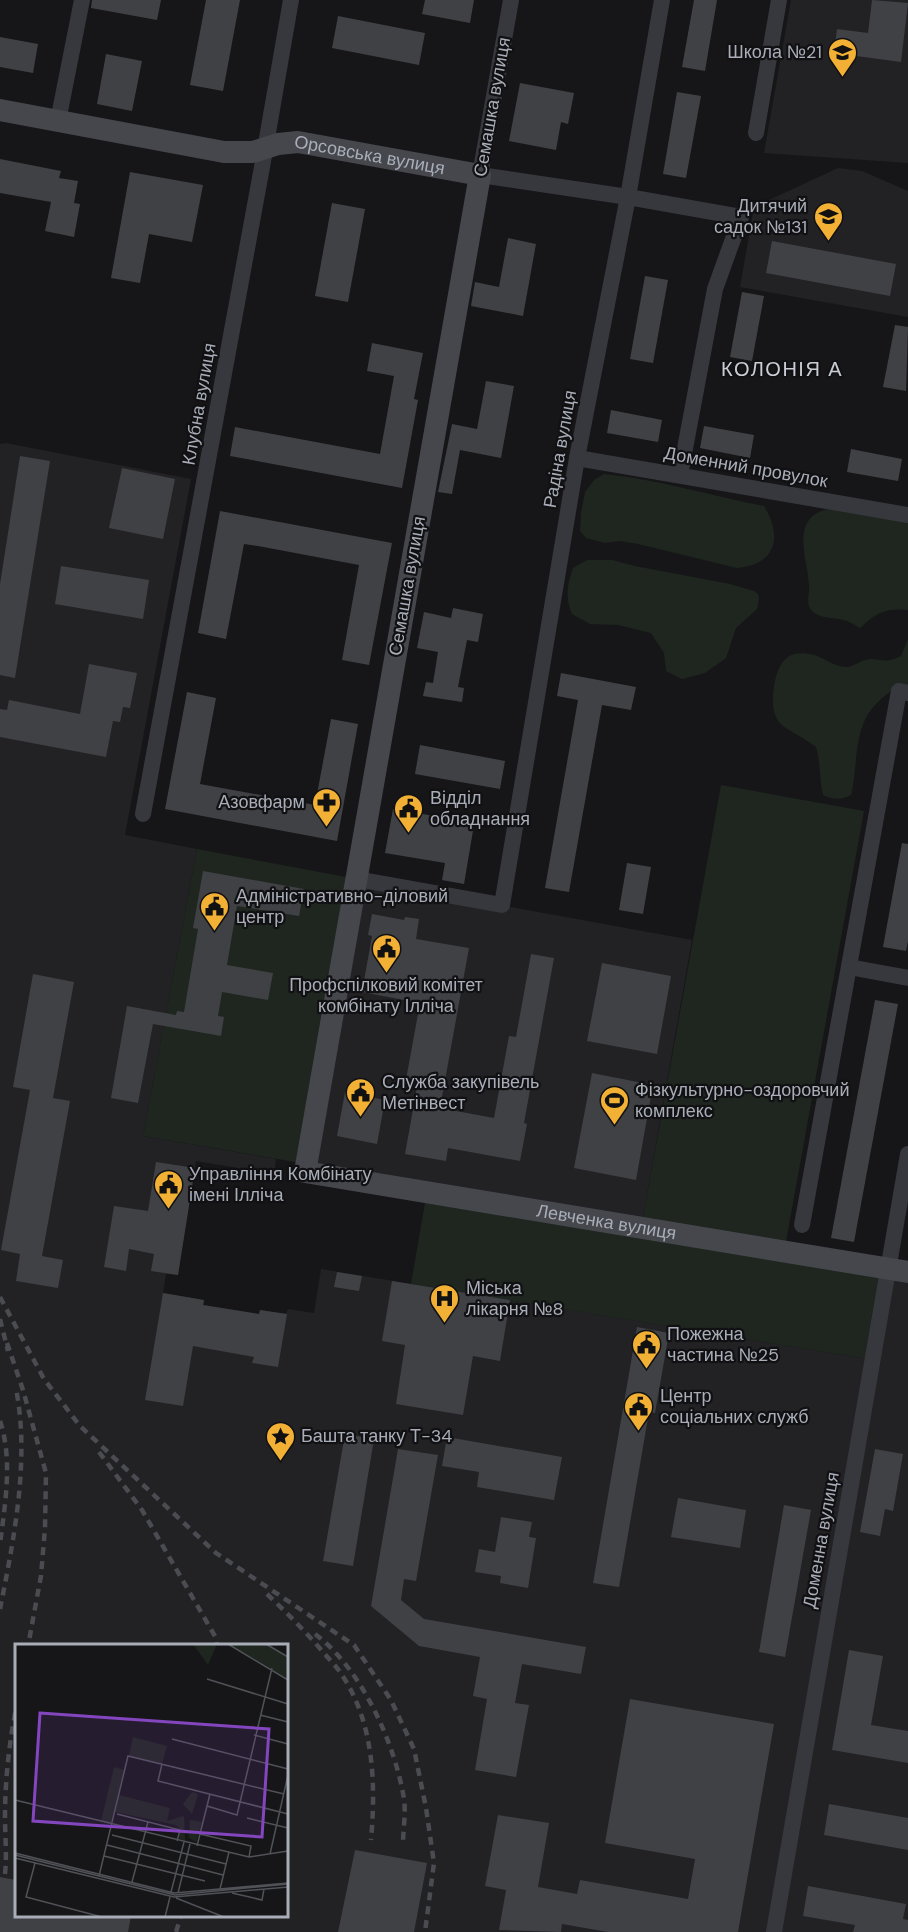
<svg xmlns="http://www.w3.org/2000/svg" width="908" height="1932" viewBox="0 0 908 1932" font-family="'DM Sans',sans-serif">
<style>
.built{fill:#222225;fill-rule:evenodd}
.green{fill:#1e261f}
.building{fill:#404145}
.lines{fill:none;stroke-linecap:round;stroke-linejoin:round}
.street{stroke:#37383d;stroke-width:16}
.secondary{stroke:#45474d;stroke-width:22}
.rail{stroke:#4a4c52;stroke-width:4.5;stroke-dasharray:8 6;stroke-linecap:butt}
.labels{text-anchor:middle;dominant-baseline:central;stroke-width:4.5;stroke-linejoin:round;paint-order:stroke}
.poi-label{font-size:18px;fill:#a8adb8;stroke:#111113;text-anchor:start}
.street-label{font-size:18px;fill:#a8adb8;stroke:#111113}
.neighbourhood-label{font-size:20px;letter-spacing:1.5px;fill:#c9ccd4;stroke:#111113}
.inset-road{fill:none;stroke:#505258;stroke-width:1.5}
.view{fill:#8446be;fill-opacity:0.15;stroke:#8446be;stroke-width:3}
.inset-edge{fill:none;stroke:#a8adb8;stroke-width:3}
</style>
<rect width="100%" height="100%" fill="#161618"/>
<!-- built -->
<g class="built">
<path d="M791 0H908V163L764 153Z"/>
<path d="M838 168 862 171 908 191V317L740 287 754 207Z"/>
<path d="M6 443 191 479 125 835 197 849 143 1136 276 1159 274 1174 196 1161 178 1275 166 1274 163 1293 204 1300V1305L259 1314 260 1310 286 1314 288 1309 314 1313 321 1269 867 1359 767 1932H0V444ZM16 1646H286V1916H16Z"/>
<path d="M357 879 692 940 642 1223 306 1168Z"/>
<path d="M892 1274 908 1277V1932H779Z"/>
</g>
<!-- green -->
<g class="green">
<path d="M604 474C658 479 711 496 764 506 783 537 776 565 737 568L638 544 620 541 605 543 586 538 580 531 581 513 585 492 594 480Z"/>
<path d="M828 509 908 523V610C885 608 876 613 860 628 855 625 849 621 843 620 833 617 820 619 812 611 805 604 810 594 809 585 808 558 789 518 828 509Z"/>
<path d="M587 560H612L635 566 730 584 754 591 758 594 759 598 757 609 736 628 726 658 705 673 682 679 666 671 664 653 651 633 618 625 590 624 572 614C565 597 567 585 573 568Z"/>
<path d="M908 639V686C893 689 890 691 879 701 852 725 859 762 851 795 840 800 834 800 823 795 819 779 821 763 816 747 788 725 768 731 774 686 778 662 788 648 814 655 824 658 834 666 844 667 852 668 858 662 865 660 880 656 881 666 901 656Z"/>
<path d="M721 785 864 811 785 1247 642 1223Z"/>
<path d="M197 849 357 879 307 1164 143 1136Z"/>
<path d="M426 1197 881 1272 867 1359 411 1284Z"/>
</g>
<!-- building -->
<g class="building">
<path d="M92 0H161L157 20 91 8Z"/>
<path d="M206 0H240L223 91 190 85Z"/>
<path d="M425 0H474L470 23 422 14Z"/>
<path d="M694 0H717L705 71 682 67Z"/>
<path d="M872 0 908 3 901 62 834 53 837 29 868 33Z"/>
<path d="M338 16 425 33 419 65 332 48Z"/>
<path d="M0 37 38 44 33 73 0 67Z"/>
<path d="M106 54 142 61 132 111 97 104Z"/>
<path d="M520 83 574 93 568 124 561 122 556 150 509 141Z"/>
<path d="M677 92 701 96 686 178 663 174Z"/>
<path d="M0 159 61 171 59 178 78 181 74 203 80 204 74 237 45 231 51 202 0 193Z"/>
<path d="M130 172 203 185 192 242 149 234 140 283 111 278Z"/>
<path d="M332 203 365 209 348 302 315 296Z"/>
<path d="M508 238 536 244 523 316 471 306 475 282 499 287Z"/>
<path d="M772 241 896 264 890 296 766 273Z"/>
<path d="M645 276 668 280 653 363 630 359Z"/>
<path d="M742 292 764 296 752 361 730 357Z"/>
<path d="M895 325 908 327 906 391 883 387Z"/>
<path d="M372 343 423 353 414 399 418 400 402 488 230 456 235 427 380 454 394 376 367 371Z"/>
<path d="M486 381 514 386 501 458 460 450 452 494 438 492 452 424 477 429Z"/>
<path d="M611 410 662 420 658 442 607 433Z"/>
<path d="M704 426 754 435 750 458 700 448Z"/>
<path d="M851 449 902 459 898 481 847 472Z"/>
<path d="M20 456 50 461 15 678 0 675V584Z"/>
<path d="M122 468 175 479 163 539 109 528Z"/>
<path d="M220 511 392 543 369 665 342 660 359 565 258 546 244 544 226 639 198 633Z"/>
<path d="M61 566 149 580 143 619 55 604Z"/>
<path d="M453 608 483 614 478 642 467 640 458 687 464 688 462 702 423 696 426 682 433 683 438 652 417 648 424 612 451 618Z"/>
<path d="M89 664 137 673 130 708 123 707 120 722 113 721 106 757 0 737V709L7 710 9 700 80 714Z"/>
<path d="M561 673 636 687 631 710 602 705 569 892 545 888 578 700 557 696Z"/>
<path d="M187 692 216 698 200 784 315 805 331 719 358 724 337 841 165 809Z"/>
<path d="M420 745 505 761 500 789 415 774Z"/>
<path d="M393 809 452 819 453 815 475 819 464 884 442 880 445 863 385 853Z"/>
<path d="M902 843 908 844V941L906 951 883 947Z"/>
<path d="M627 863 651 867 643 914 619 910Z"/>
<path d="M203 871 304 889 299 916 237 906 227 965 273 973 268 1000 222 992 218 1016 224 1017 221 1036 153 1024 138 1103 111 1098 127 1006 176 1015 177 1011 184 1012 198 929 193 928Z"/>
<path d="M372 914 404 920 405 917 419 919 416 939 469 948 440 1108 494 1118 509 1036 516 1037 531 954 554 958 524 1123 527 1124 520 1161 448 1148 446 1161 405 1154 417 1087 405 1085 420 1003 362 992 372 936 368 935Z"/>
<path d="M602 963 671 976 657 1054 587 1041Z"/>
<path d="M33 974 74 982 53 1098 70 1101 42 1256 63 1260 58 1288 16 1281 20 1254 1 1250 30 1090 13 1087Z"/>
<path d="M875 1000 898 1004 854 1242 831 1238Z"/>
<path d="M592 1073 653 1085 636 1180 574 1168Z"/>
<path d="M345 1092 385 1100 377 1144 337 1136Z"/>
<path d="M156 1162 195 1168 178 1275 151 1271 154 1254 129 1249 126 1271 104 1267 114 1206 148 1211Z"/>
<path d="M337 1272 362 1276 359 1291 334 1287Z"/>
<path d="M392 1281 510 1300 500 1361 473 1356 463 1415 396 1404 405 1345 382 1341Z"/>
<path d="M163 1293 204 1300 203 1305 259 1314 260 1310 287 1314 278 1367 252 1363 254 1357 193 1346 183 1406 145 1400Z"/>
<path d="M637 1327 669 1333 655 1413 649 1412 619 1587 593 1583Z"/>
<path d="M345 1434 374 1439 353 1566 323 1561Z"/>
<path d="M447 1437 562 1457 554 1500 477 1487 479 1472 442 1466Z"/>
<path d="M398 1449 438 1455 416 1581 404 1579 401 1600 424 1619 586 1647 581 1674 522 1664 515 1703 529 1705 516 1777 475 1770 487 1699 473 1696 480 1657 419 1646 371 1606Z"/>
<path d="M875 1449 903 1454 893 1511 885 1509 880 1536 860 1532Z"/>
<path d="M678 1498 746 1510 740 1548 671 1537Z"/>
<path d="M784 1505 811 1510 785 1657 759 1652Z"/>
<path d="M501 1517 532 1522 529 1537 536 1538 528 1588 500 1583 501 1576 475 1572 479 1549 495 1552Z"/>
<path d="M849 1650 883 1656 871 1725 908 1731V1763L832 1750Z"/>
<path d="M630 1699 774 1724 738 1932H608L562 1924 561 1932 499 1930 506 1890 485 1886 498 1815 549 1823 538 1887 577 1894 580 1880 688 1899 695 1859 605 1843Z"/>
<path d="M829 1804 908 1818V1850L824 1835Z"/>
<path d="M355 1850 427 1863 414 1932H338Z"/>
<path d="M0 1877 16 1880V1916H131L128 1932H0Z"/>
<path d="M808 1886 906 1904 903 1919 908 1920V1932H853L855 1925 803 1916Z"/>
</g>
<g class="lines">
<!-- street -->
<g class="street">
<path d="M511 0 480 175 628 197 741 217 715 289 680 475"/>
<path d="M58 121 82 0"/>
<path d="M756 133 779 0"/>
<path d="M577 458 908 515"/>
<path d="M143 814 262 167 291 0"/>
<path d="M357 879 502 905 577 458 628 197 662 0"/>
<path d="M849 967 908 978"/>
<path d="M802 1225 899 691 908 693"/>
<path d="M774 1932 908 1154"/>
</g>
<!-- secondary -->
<path class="secondary" id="s1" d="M0 110 224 152H253L278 144 298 142 480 175 305 1172 908 1272"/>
<!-- rail -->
<g class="rail">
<path d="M0 1297 44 1379 80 1426 216 1553 354 1645 391 1700 414 1749 426 1808 434 1863 425 1932"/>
<path d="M0 1319 8 1351"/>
<path d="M7 1343 23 1390 46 1473 45 1528 41 1576 28 1646"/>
<path d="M0 1421C13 1460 5 1504 0 1544"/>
<path d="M99 1452 142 1510 216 1638 217 1646"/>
<path d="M267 1594C287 1613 306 1632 324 1653 330 1660 337 1667 342 1675 374 1723 376 1784 371 1840"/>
<path d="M0 1609C14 1539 30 1459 16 1389"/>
<path d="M315 1634C361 1668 395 1743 404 1799 406 1813 403 1830 403 1845"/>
<path d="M5 1874C7 1854 5 1836 5 1817 5 1781 9 1744 16 1708"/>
<path d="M176 1932 181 1916"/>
</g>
</g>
<!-- icons -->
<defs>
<symbol id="school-pin" viewBox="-11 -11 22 30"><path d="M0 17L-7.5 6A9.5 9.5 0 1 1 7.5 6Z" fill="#f2b134" stroke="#111113"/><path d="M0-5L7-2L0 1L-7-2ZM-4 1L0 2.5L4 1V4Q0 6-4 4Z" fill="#111"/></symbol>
<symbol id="pharmacy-pin" viewBox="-11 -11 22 30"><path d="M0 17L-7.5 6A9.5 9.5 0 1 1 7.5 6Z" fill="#f2b134" stroke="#111113"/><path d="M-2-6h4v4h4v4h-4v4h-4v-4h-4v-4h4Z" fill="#111"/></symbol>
<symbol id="civic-pin" viewBox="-11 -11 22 30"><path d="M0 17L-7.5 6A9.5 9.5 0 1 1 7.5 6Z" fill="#f2b134" stroke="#111113"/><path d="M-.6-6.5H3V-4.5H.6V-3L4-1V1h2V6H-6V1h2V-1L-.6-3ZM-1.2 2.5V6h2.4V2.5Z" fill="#111"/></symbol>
<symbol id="stadium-pin" viewBox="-11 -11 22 30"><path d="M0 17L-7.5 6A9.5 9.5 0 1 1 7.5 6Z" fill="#f2b134" stroke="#111113"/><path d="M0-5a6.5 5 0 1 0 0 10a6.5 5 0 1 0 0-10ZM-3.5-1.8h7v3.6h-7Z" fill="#111"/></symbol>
<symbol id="hospital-pin" viewBox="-11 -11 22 30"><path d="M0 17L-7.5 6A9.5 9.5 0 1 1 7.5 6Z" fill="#f2b134" stroke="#111113"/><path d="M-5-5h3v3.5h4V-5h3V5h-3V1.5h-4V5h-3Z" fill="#111"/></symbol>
<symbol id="sight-pin" viewBox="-11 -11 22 30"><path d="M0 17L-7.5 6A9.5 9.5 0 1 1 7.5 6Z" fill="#f2b134" stroke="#111113"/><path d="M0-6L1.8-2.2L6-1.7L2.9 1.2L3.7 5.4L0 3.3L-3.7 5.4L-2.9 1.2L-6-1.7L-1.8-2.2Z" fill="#111"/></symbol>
</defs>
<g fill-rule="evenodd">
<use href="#school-pin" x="826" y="36" width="33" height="45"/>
<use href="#school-pin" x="812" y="200" width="33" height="45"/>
<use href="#pharmacy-pin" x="310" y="786" width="33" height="45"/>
<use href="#civic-pin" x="392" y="792" width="33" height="45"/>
<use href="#civic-pin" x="198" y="890" width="33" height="45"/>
<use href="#civic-pin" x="370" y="932" width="33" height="45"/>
<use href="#civic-pin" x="344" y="1076" width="33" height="45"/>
<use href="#stadium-pin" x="598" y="1084" width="33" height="45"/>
<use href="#civic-pin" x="152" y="1168" width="33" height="45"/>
<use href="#hospital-pin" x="428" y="1282" width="33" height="45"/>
<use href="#civic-pin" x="630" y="1328" width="33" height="45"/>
<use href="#civic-pin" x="622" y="1390" width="33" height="45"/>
<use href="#sight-pin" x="264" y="1420" width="33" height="45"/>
</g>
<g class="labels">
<!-- poi labels -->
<g class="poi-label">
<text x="822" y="52" text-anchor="end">Школа №21</text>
<text x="807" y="206" text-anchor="end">Дитячий<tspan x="807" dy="21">садок №131</tspan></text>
<text x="430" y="798">Відділ<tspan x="430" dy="21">обладнання</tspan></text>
<text x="305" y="802" text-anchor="end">Азовфарм</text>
<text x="236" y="896">Адміністративно-діловий<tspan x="236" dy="21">центр</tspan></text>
<text x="386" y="985" text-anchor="middle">Профспілковий комітет<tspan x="386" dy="21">комбінату Ілліча</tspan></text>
<text x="382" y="1082">Служба закупівель<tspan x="382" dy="21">Метінвест</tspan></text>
<text x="635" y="1090">Фізкультурно-оздоровчий<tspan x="635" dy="21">комплекс</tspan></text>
<text x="189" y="1174">Управління Комбінату<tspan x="189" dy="21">імені Ілліча</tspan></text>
<text x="466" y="1288">Міська<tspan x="466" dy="21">лікарня №8</tspan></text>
<text x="667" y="1334">Пожежна<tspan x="667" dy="21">частина №25</tspan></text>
<text x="660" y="1396">Центр<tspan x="660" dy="21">соціальних служб</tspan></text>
<text x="301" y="1436">Башта танку Т-34</text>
</g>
<!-- street labels -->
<g class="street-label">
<text transform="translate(492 107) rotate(-80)">Семашка вулиця</text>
<text stroke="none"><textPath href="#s1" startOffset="376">Орсовська вулиця</textPath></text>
<text transform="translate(199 404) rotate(-80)">Клубна вулиця</text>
<text transform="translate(560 449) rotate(-80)">Радіна вулиця</text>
<text transform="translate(746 467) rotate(10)">Доменний провулок</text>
<text transform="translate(407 586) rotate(-80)">Семашка вулиця</text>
<text stroke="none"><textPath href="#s1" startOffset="1806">Левченка вулиця</textPath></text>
<text transform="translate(821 1540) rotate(-80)">Доменна вулиця</text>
</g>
<!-- neighbourhood labels -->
<g class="neighbourhood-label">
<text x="782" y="369">КОЛОНІЯ А</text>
</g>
</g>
<!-- overview -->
<g transform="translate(15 1644)">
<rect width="273" height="273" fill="#161618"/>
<path d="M178 0H202L193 21ZM214 0H250L273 13V35ZM118 93 152 102 147 120 114 112ZM99 123 109 126 96 179 86 177ZM177 148 183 150 177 170 168 160ZM104 151 155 164 152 177 169 172 170 197 164 194 165 185 161 181 100 168ZM175 176 187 178 181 198 174 194Z" fill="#1e261f"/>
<path class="inset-road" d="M213 0 273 36M251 0 273 13M192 35 273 60M245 71 273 78M239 91 273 100M157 95 273 125M147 120 143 137 273 170M0 156 234 213 273 207M192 162 222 171 257 24M102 170 165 186 162 197M232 174 273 184M185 190 236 202 234 213M97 191 211 220M92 201 208 231M182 202 195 150M0 209 159 249 273 239M255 210 273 131M0 211 160 251 273 240M89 212 190 237M0 214 159 253 273 243M20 219 11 253 87 273M84 232 113 112 269 150M117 238 133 178M205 245 214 208M156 248 169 198M163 249 175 200M217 249 247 256 249 245M161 254 209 273M150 273 155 253"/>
<path class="view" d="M25 69 254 85 247 193 18 177Z"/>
<rect width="273" height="273" class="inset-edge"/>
</g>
</svg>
